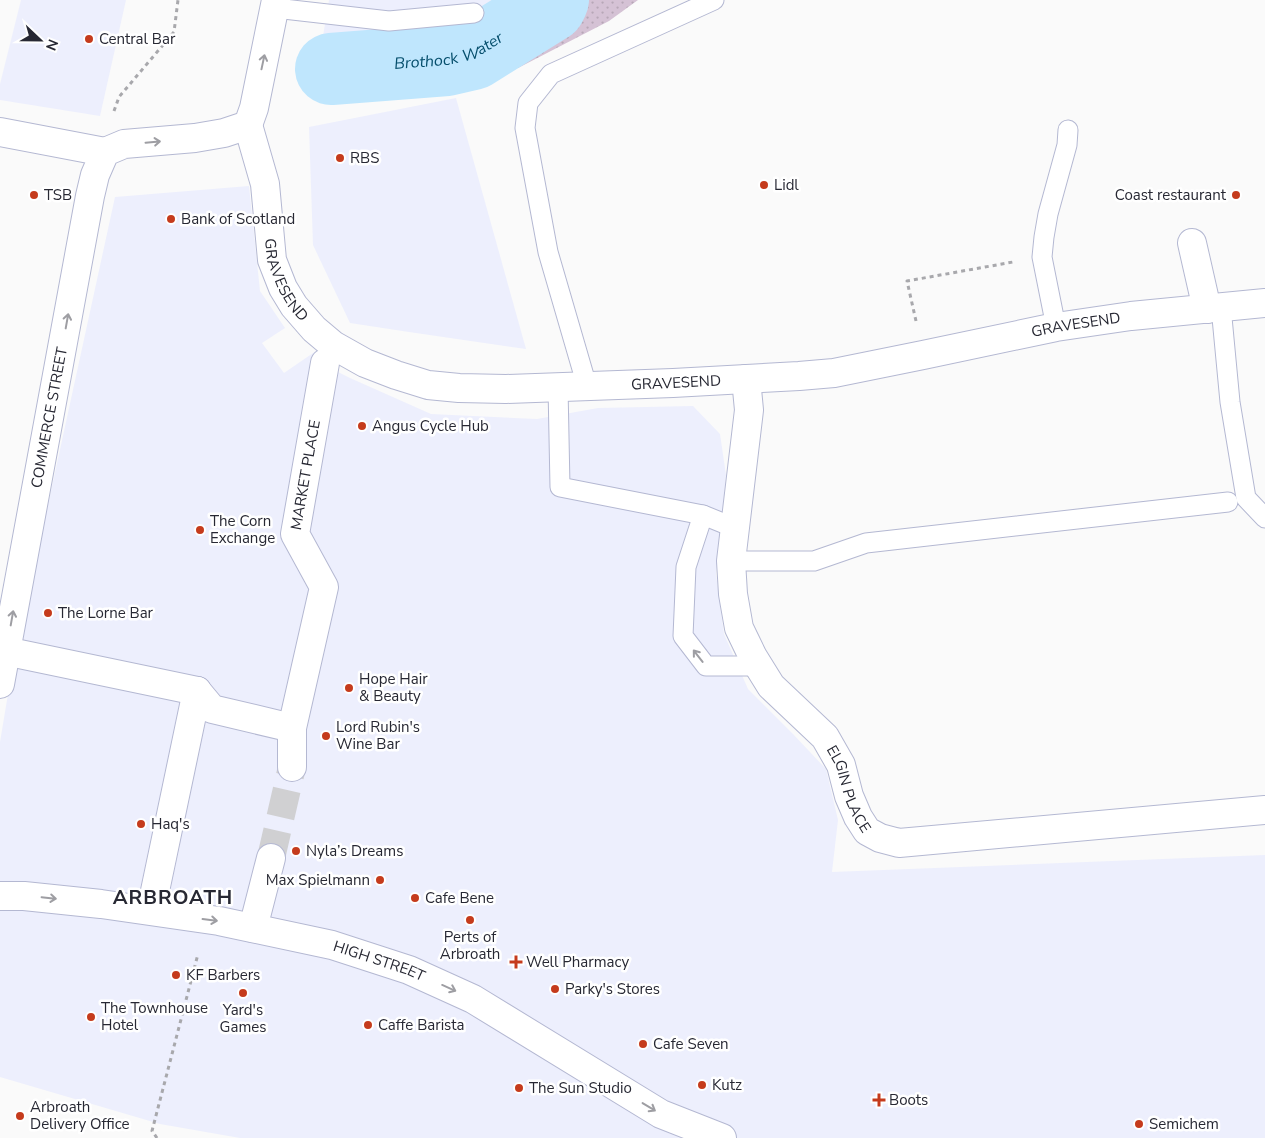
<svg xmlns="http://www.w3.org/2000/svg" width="1265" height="1138" viewBox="0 0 1265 1138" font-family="'Nunito Sans',sans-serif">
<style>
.built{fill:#edeffd}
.grass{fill:url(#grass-dots)}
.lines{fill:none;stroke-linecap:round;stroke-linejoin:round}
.river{stroke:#bfe6fd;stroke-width:72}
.pedestrian-tunnel{stroke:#d0d0d2;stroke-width:28;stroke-dasharray:28 14;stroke-linecap:butt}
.service-casing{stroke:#b4b8d2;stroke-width:21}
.pedestrian-casing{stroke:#b4b8d2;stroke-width:30}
.minor-casing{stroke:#b4b8d2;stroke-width:30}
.tertiary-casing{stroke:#b4b8d2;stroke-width:30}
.path{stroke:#a8a8ac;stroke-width:3;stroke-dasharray:4 4;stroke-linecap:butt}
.service{stroke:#fff;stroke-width:19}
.pedestrian{stroke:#fff;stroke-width:28}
.minor{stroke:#fff;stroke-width:28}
.tertiary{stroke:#fff;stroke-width:28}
.oneway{stroke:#9e9ea3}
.poi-dot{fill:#c53b1c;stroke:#fff;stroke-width:2}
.labels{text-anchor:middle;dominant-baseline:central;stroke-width:5;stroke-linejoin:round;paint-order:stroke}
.poi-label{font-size:15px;fill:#272833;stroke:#fff;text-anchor:start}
.street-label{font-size:15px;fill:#272833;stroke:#fff}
.water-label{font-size:16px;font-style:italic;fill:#054e6c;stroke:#fff}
.district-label{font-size:20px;font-weight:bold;letter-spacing:1px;fill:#272833;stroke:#fff}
</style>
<defs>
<pattern id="grass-dots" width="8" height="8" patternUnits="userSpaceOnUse" patternTransform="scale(1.25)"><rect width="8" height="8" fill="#d5c2d5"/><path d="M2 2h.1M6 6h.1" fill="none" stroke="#b7a7b7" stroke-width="1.8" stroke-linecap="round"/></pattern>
</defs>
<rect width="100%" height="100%" fill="#fafafa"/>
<!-- built -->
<g class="built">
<path d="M21 0H126L100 116 0 100V84Z"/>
<path d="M329 0H526L525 2 436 49 323 36Z"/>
<path d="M456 98 526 349 409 332 350 323 313 245 309 127Z"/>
<path d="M249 186 260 291 285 328 262 343 284 373 316 351 322 360 332 369 350 378 431 414 537 419 598 408 693 406 720 434 726 475 716 574 724 634 748 689 793 734 826 769 838 820 832 872 1265 855V1138H240L160 1124 0 1077V742L12 670 115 197Z"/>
</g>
<!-- grass -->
<path class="grass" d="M582 0H638L609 21 518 68 514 56 572 16Z"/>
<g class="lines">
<!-- river -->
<path class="river" id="s1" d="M331 69 447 60 473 54 550 6 553 0"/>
<!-- pedestrian-tunnel -->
<path class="pedestrian-tunnel" d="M271 858 292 767"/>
<defs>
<g id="service">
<path d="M275 8 389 21 474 13"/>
<path d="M1221 307 1230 402 1246 498 1265 518"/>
<path d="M1056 327 1042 257 1044 237 1048 214 1067 145 1068 130"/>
<path d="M587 386 548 252 525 128 528 103 551 74 714 0"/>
<path d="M558 387 560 487 703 515 735 528"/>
<path d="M703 515 686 567 683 636 706 666H759"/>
<path d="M731 561H814L866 543 1228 502"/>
</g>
<g id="pedestrian">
<path d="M5 651 197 691"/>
<path d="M197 691 212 709 292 728"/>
<path id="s2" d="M292 767V728L324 587 295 534 325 363"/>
<path d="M151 910 197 691"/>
<path d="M253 928 271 858"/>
</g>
<g id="minor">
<path d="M0 132 105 152"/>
<path d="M1192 243 1207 309"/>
<path id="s3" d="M746 379 749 410 731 561 733 594 739 628 753 657 771 686 825 737 841 765 849 796 858 817 867 831 880 838 899 843 1265 810"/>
<path id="s4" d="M0 896H24L101 904 219 921 332 945 409 970 473 999 661 1114 722 1138"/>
</g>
<g id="tertiary">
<path id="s5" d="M248 125 265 184 272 260 283 288 294 306 314 329 333 345 365 363 396 375 428 385 459 388 506 389 673 383 799 376 834 373 923 355 1056 327 1131 316 1265 303"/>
<path id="s6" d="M0 684 90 196 95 175 105 152 124 144 195 138 224 133 248 125 254 108 276 0"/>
</g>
</defs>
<!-- service casing -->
<use href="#service" class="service-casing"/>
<!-- pedestrian casing -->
<use href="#pedestrian" class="pedestrian-casing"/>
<!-- minor casing -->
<use href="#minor" class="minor-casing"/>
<!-- tertiary casing -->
<use href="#tertiary" class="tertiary-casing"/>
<!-- path -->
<g class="path">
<path d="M114 111 119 97 174 32 178 0"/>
<path d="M916 321 907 281 1013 262"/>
<path d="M157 1138 152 1131 198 954"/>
</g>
<!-- service -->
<use href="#service" class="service"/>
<!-- pedestrian -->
<use href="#pedestrian" class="pedestrian"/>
<!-- minor -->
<use href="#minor" class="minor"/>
<!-- tertiary -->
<use href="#tertiary" class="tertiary"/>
</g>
<!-- one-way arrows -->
<defs><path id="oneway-shaft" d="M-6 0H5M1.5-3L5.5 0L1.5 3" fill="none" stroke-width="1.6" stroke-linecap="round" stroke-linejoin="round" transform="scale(1.25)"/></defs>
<g class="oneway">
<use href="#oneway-shaft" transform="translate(263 62) rotate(-78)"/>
<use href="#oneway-shaft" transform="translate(153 142) rotate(-5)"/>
<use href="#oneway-shaft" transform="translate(67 321) rotate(-80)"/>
<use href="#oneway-shaft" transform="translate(12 618) rotate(-80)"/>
<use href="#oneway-shaft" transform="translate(698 656) rotate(-128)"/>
<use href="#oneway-shaft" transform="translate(49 898) rotate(6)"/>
<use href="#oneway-shaft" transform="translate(210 920) rotate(7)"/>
<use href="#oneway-shaft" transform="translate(449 988) rotate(24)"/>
<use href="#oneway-shaft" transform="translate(649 1107) rotate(31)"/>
</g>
<!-- markers -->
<g class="poi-dot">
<circle cx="89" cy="39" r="5"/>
<circle cx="340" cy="158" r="5"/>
<circle cx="764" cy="185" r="5"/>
<circle cx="34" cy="195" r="5"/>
<circle cx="1236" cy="195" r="5"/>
<circle cx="171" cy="219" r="5"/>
<circle cx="362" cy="426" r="5"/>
<circle cx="200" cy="530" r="5"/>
<circle cx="48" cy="613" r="5"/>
<circle cx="349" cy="688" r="5"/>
<circle cx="326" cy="736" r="5"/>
<circle cx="141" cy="824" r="5"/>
<circle cx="296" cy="851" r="5"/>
<circle cx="380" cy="880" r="5"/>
<circle cx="415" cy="898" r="5"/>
<circle cx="470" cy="920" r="5"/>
<path d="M513.5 954.5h5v5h5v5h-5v5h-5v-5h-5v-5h5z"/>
<circle cx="176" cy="975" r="5"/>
<circle cx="555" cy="989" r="5"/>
<circle cx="243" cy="993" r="5"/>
<circle cx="91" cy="1017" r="5"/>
<circle cx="368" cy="1025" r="5"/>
<circle cx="643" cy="1044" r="5"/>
<circle cx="702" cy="1085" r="5"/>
<circle cx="519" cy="1088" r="5"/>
<path d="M876.5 1092.5h5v5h5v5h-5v5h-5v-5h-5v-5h5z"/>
<circle cx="20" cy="1116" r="5"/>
<circle cx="1139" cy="1124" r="5"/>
</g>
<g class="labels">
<!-- poi labels -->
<g class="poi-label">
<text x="99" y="39">Central Bar</text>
<text x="350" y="158">RBS</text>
<text x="774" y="185">Lidl</text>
<text x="44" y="195">TSB</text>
<text x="1226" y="195" text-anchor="end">Coast restaurant</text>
<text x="181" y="219">Bank of Scotland</text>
<text x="372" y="426">Angus Cycle Hub</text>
<text x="210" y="521">The Corn<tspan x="210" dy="17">Exchange</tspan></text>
<text x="58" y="613">The Lorne Bar</text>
<text x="359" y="679">Hope Hair<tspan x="359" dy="17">&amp; Beauty</tspan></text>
<text x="336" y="727">Lord Rubin's<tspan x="336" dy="17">Wine Bar</tspan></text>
<text x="151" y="824">Haq's</text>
<text x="306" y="851">Nyla’s Dreams</text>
<text x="370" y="880" text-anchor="end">Max Spielmann</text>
<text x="425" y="898">Cafe Bene</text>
<text x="470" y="937" text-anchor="middle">Perts of<tspan x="470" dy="17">Arbroath</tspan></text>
<text x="526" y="962">Well Pharmacy</text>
<text x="186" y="975">KF Barbers</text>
<text x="565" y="989">Parky's Stores</text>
<text x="101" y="1008">The Townhouse<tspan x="101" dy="17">Hotel</tspan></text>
<text x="243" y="1010" text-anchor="middle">Yard's<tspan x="243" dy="17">Games</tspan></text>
<text x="378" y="1025">Caffe Barista</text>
<text x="653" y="1044">Cafe Seven</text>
<text x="712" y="1085">Kutz</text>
<text x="529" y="1088">The Sun Studio</text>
<text x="889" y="1100">Boots</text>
<text x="30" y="1107">Arbroath<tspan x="30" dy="17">Delivery Office</tspan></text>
<text x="1149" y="1124">Semichem</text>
</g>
<!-- street labels -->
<g class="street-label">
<text stroke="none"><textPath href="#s5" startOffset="161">GRAVESEND</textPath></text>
<text stroke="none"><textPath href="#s5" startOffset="1001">GRAVESEND</textPath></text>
<text stroke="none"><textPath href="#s5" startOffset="596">GRAVESEND</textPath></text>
<text stroke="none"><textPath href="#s6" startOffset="271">COMMERCE STREET</textPath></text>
<text stroke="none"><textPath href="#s2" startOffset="304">MARKET PLACE</textPath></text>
<text stroke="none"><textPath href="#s3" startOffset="449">ELGIN PLACE</textPath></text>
<text stroke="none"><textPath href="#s4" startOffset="386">HIGH STREET</textPath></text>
</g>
<!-- water labels -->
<g class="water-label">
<text stroke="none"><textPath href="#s1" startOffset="120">Brothock Water</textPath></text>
</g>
<!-- district labels -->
<g class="district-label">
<text x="173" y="897">ARBROATH</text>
</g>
</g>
<!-- north arrow -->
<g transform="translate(40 40) rotate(112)" stroke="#ffffff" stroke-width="4" paint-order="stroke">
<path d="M0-4L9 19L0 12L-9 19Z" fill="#272833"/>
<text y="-8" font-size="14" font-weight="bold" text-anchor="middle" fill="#272833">N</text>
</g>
</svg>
